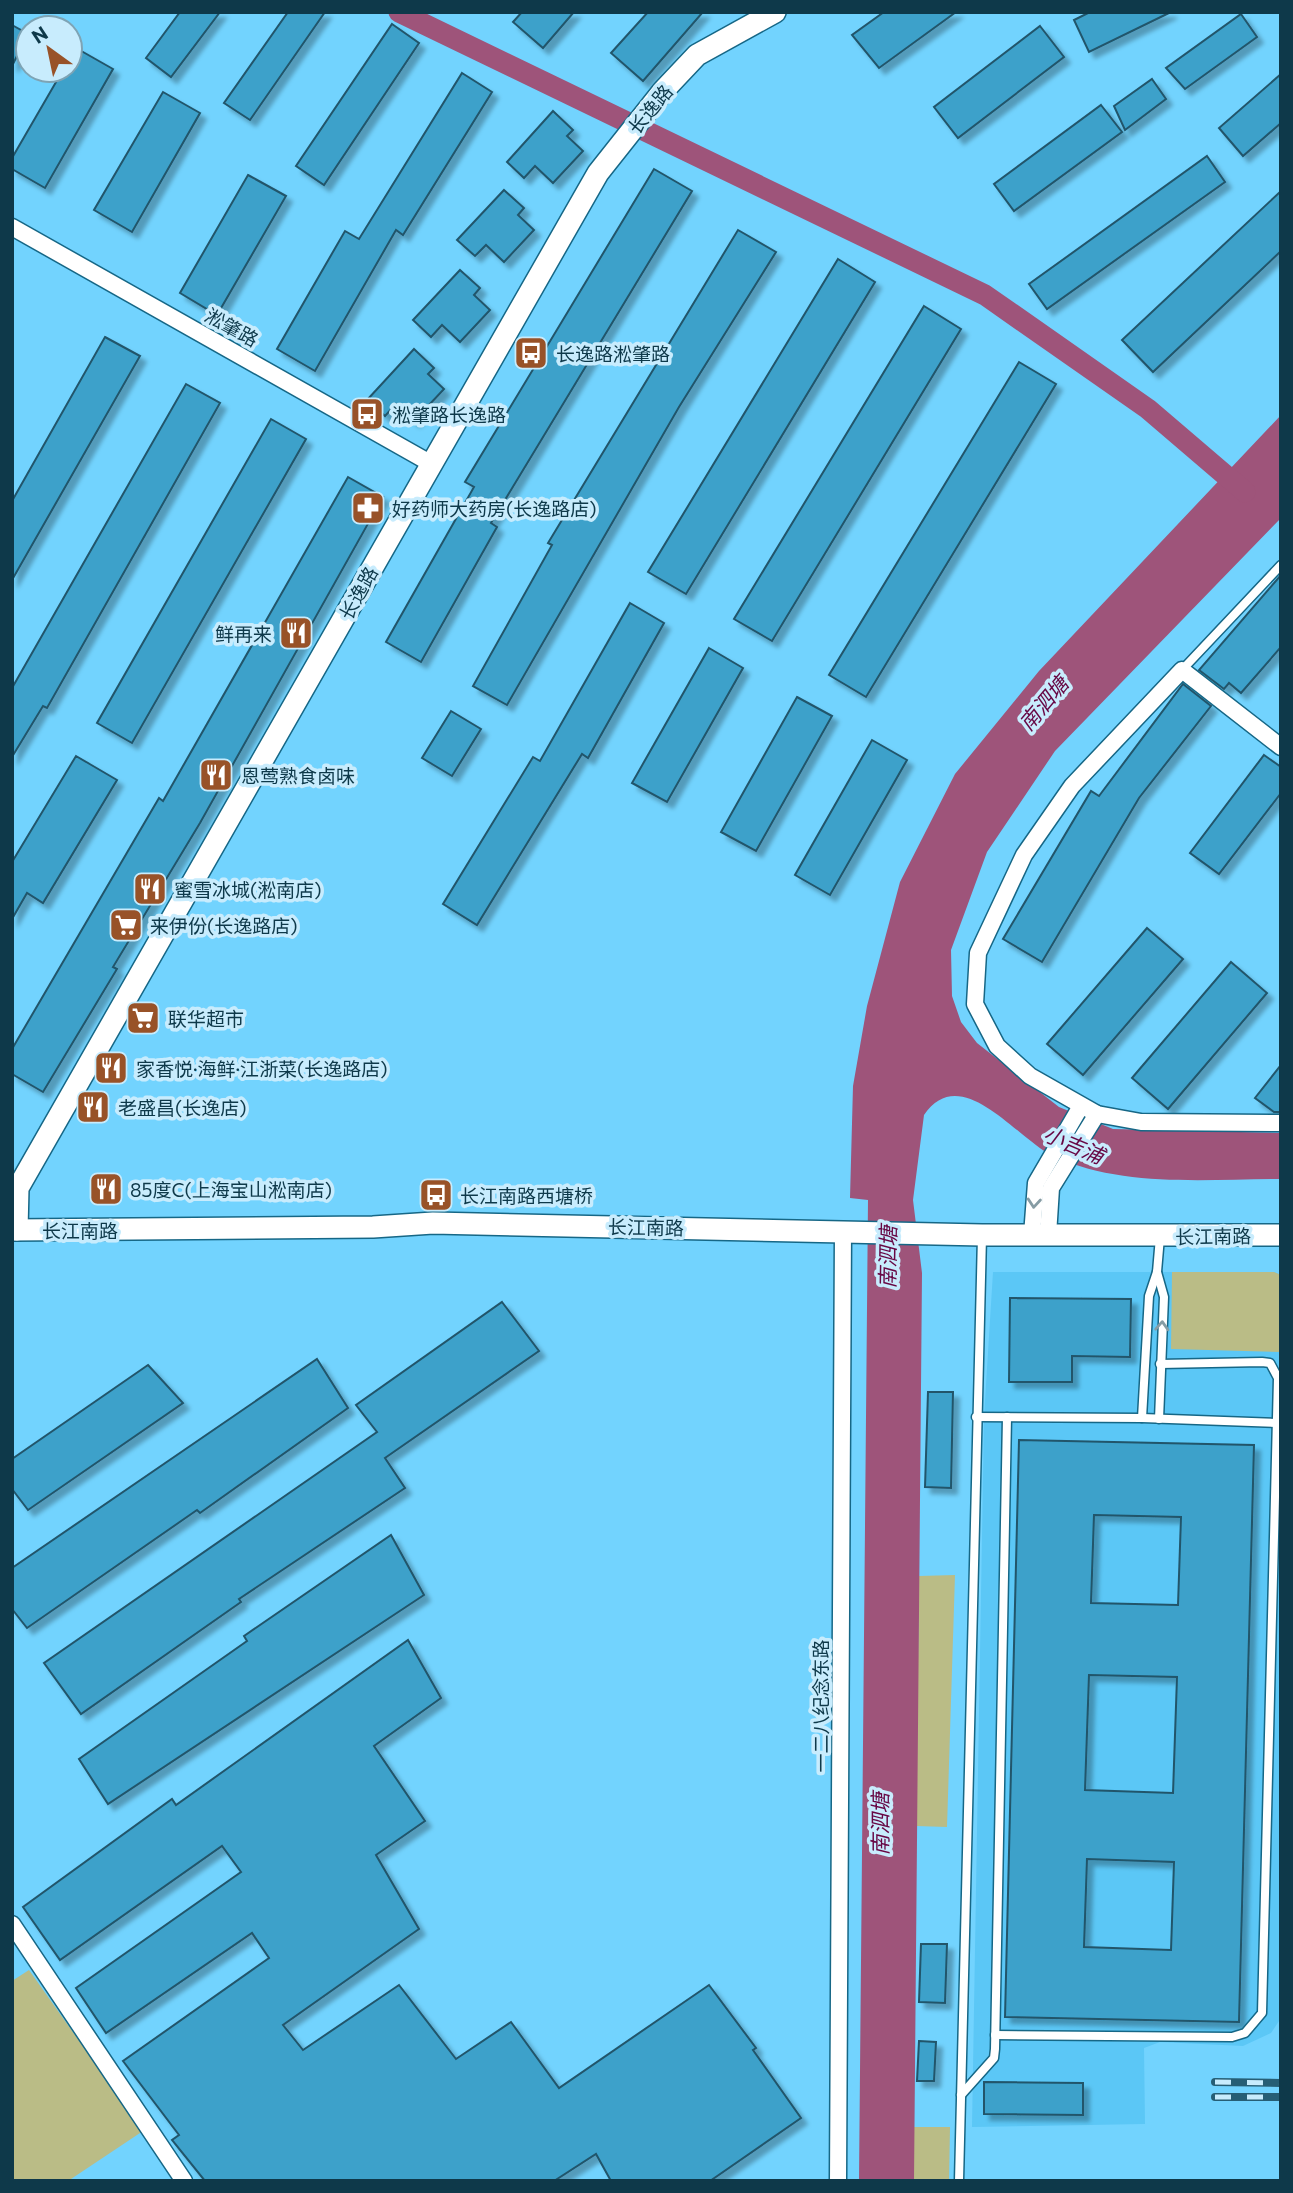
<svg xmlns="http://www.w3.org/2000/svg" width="1293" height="2193" viewBox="0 0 1293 2193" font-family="Commissioner,'Noto Sans SC',sans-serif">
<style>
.built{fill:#5bc7f6}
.green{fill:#babc86}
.water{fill:#9e547a}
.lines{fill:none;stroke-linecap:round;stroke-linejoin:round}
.canal{stroke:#9e547a;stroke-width:21}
.building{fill:#3ca1ca;stroke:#21556b;stroke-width:2;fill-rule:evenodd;filter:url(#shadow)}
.lane-casing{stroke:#166786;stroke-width:11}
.street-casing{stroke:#166786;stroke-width:19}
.secondary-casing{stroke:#166786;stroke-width:24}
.lane{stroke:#fff;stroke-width:8}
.street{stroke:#fff;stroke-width:16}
.secondary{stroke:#fff;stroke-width:21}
.rail-casing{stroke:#265e75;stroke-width:8}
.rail{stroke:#c8ecfd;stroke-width:5;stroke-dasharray:16;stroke-linecap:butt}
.oneway{stroke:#869ca4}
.labels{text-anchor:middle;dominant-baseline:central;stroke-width:7;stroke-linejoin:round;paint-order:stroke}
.street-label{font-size:19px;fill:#0e394a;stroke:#c8ecfd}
.poi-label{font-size:19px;fill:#0e394a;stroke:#c8ecfd;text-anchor:start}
.water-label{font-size:21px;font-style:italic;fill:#670744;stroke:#c8ecfd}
</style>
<defs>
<filter id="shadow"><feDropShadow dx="6" dy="6" stdDeviation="2" flood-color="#0004"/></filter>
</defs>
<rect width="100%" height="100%" fill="#72d3fe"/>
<!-- built -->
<path class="built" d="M993 1272H1274L1281 1275V2018L1271 2033 1243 2046 1160 2042 1144 2048 1145 2124 972 2127 984 1417Z"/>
<!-- green -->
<g class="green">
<path d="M1172 1272H1274L1281 1275V1352L1171 1349Z"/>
<path d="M955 1575 947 1827 916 1826 919 1576Z"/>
<path d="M29 1970 143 2131 68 2181H12V1981Z"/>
<path d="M914 2127H950L949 2181H914Z"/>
</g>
<!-- water -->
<path class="water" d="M1281 415V518L1055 751 987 852 951 950 952 996 961 1022 977 1043 1059 1107 1113 1129 1281 1133V1179C1205 1179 1123 1188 1053 1156 1018 1140 961 1060 924 1115L913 1200 922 1273 914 2181H859L868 1200 850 1198 853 1086 867 1006 900 882 955 774 1039 671Z"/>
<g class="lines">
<!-- canal -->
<path class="canal" d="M399 12 985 295 1148 409 1245 492"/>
</g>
<!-- building -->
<g class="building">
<path d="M180 12H220L171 77 146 58Z"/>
<path d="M288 12H325L250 120 224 103Z"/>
<path d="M522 12H574L543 48 513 22Z"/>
<path d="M648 12H703L643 81 611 53Z"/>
<path d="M884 12H956L879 68 852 35Z"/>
<path d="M1090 12H1171L1089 52 1074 20Z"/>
<path d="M1241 14 1257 37 1185 89 1166 68Z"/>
<path d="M392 24 419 43 324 185 296 166Z"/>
<path d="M12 25 28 34 12 66Z"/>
<path d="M1040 26 1064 57 958 138 934 107Z"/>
<path d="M76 48 113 69 45 188 12 169V158L63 70H70V58Z"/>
<path d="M462 73 492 92 403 235 396 230 315 371 277 349 345 231 359 239Z"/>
<path d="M1281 74V123L1243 156 1219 128Z"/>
<path d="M1152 79 1166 99 1125 130 1114 106Z"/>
<path d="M163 92 200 113 132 232 94 210Z"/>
<path d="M1101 105 1122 132 1014 211 994 184Z"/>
<path d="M553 111 573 130 567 136 583 151 553 183 535 166 524 178 507 162Z"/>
<path d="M1207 156 1225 182 1047 309 1029 284Z"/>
<path d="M654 169 692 191 491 523 497 527 421 662 386 642 474 487 465 482Z"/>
<path d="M248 175 286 196 217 315 180 293Z"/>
<path d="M504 190 524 208 518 215 534 230 504 262 486 245 475 256 457 240Z"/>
<path d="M1281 191V251L1153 372 1122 340Z"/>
<path d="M738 230 776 252 679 407 507 705 473 686 552 545 548 543Z"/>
<path d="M838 259 875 282 686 594 648 572Z"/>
<path d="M460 270 480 288 474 295 490 310 460 342 442 325 431 337 413 320Z"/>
<path d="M924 306 961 329 772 641 734 619Z"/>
<path d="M105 337 140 356 12 580V501Z"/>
<path d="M414 349 434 368 428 374 444 389 414 421 396 404 385 416 367 400Z"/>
<path d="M1019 362 1056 384 866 697 829 675Z"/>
<path d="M186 384 220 403 47 708 43 706 12 757V688Z"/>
<path d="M271 419 306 439 132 743 97 723Z"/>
<path d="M348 477 383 497 200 823 113 967 117 969 43 1092 12 1074V1049L159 798 163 801Z"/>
<path d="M1281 575V647L1241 693 1229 683 1224 689 1199 670Z"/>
<path d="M630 603 664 623 588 758 582 754 477 925 443 904 533 757 540 761Z"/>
<path d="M709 648 743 668 667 802 632 783Z"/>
<path d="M1183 684 1211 706 1139 798 1042 962 1003 939 1091 791 1099 796Z"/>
<path d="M797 697 832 716 756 851 721 832Z"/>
<path d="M451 711 481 729 452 776 422 758Z"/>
<path d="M872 740 907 760 830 895 795 875Z"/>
<path d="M1264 755 1281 767V793L1219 874 1190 853Z"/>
<path d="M76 756 117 780 43 903 27 893 12 919V862Z"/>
<path d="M1147 928 1183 959 1083 1075 1047 1044Z"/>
<path d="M1231 962 1267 993 1168 1109 1132 1078Z"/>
<path d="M1281 1065V1112H1274L1255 1098Z"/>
<path d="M1010 1298 1131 1299 1130 1357 1072 1356V1382H1009Z"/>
<path d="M502 1302 539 1351 385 1458 405 1488 239 1599 241 1602 81 1714 44 1663 377 1432 356 1405Z"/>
<path d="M317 1359 348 1408 200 1513 197 1510 27 1628 12 1609V1568Z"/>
<path d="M148 1365 183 1403 28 1510 12 1489V1459Z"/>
<path d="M928 1392H953L951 1488 925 1487Z"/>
<path d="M1019 1440 1254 1445 1239 2022 1005 2017ZM1094 1515 1181 1517 1178 1605 1091 1603ZM1089 1675 1177 1677 1173 1793 1085 1790ZM1087 1859 1174 1862 1171 1950 1084 1947Z"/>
<path d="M391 1535 424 1595 108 1804 79 1759 247 1641 244 1636Z"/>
<path d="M408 1640 441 1698 374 1746 425 1821 376 1855 419 1929 283 2025 303 2050 399 1985 456 2059 511 2022 559 2088 709 1985 756 2048 753 2050 801 2118 710 2181H611L596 2154 554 2181H205L172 2140 179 2135 123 2061 269 1958 252 1933 106 2033 76 1988 241 1872 222 1846 60 1960 23 1907 172 1799 176 1805Z"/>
<path d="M921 1944H947L945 2003 919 2002Z"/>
<path d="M919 2041 936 2042 934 2081H917Z"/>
<path d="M984 2082 1083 2083V2115L984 2114Z"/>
</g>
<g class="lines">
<defs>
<g id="lane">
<path d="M1182 670 1281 565"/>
<path d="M1157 1272 1164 1297 1159 1419"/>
<path d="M976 1417 1142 1418 1276 1423"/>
<path d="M1142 1418 1149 1296 1157 1272 1160 1237"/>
<path d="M995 2035 1232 2037 1245 2033 1262 2013 1278 1378 1270 1363 1262 1362 1160 1364"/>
<path d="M961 2095 994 2058 995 2049 1007 1417"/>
<path d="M959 2181 982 1236"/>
</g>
<g id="street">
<path d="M12 227 430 463"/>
<path d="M1281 747 1182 670 1072 786 1024 855 978 953 975 1004 997 1046 1030 1076 1097 1114 1141 1122 1281 1123"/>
<path d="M1032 1235 1036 1183 1081 1106"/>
<path d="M1048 1235 1051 1188 1097 1114"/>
<path d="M12 1924 184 2181"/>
<path d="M838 2181 843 1231"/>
</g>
<g id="secondary">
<path d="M12 1230 373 1227 433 1223 982 1235H1281"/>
<path d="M17 1230 18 1188 598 173 663 91 697 55 775 12"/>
</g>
</defs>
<!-- lane casing -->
<use href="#lane" class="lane-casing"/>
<!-- street casing -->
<use href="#street" class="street-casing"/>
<!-- secondary casing -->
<use href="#secondary" class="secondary-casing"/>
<!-- lane -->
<use href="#lane" class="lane"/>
<!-- street -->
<use href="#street" class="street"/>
<!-- secondary -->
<use href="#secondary" class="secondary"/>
<defs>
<g id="rail">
<path d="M1215 2082 1281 2083"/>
<path d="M1215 2097H1281"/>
</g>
</defs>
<!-- rail casing -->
<use href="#rail" class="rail-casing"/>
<!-- rail -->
<use href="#rail" class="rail"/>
</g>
<!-- one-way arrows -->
<defs><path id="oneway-chevron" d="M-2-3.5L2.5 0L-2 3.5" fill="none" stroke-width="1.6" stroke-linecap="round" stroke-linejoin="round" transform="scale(1.75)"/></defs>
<g class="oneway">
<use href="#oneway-chevron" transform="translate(1034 1203) rotate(95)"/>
<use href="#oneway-chevron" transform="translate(1162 1326) rotate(-87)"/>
</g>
<!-- icons -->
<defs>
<symbol id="bus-square" viewBox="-11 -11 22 22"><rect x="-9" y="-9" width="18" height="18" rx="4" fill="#985228" stroke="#c8ecfd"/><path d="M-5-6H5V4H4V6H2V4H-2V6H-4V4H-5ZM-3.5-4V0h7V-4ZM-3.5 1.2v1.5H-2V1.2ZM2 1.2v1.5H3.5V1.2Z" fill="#fff"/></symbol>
<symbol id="pharmacy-square" viewBox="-11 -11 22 22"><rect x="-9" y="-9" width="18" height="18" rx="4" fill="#985228" stroke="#c8ecfd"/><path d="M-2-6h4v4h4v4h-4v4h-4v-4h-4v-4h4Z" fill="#fff"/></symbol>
<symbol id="restaurant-square" viewBox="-11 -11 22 22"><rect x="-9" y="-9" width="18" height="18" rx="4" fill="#985228" stroke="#c8ecfd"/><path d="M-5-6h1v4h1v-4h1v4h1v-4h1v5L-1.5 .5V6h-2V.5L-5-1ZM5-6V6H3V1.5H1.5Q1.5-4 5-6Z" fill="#fff"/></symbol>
<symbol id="supermarket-square" viewBox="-11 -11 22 22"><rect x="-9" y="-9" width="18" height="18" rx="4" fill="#985228" stroke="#c8ecfd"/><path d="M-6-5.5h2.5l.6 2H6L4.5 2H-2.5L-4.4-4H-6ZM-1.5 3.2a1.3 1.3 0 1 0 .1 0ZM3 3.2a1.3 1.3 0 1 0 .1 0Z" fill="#fff"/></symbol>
</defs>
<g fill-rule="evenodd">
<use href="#bus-square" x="512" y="334" width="38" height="38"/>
<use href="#bus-square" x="348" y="395" width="38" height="38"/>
<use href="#pharmacy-square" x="349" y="489" width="38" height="38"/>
<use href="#restaurant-square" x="277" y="614" width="38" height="38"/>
<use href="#restaurant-square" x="197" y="756" width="38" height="38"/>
<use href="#restaurant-square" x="131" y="870" width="38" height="38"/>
<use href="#supermarket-square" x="107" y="906" width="38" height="38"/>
<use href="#supermarket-square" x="124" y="999" width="38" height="38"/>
<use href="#restaurant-square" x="92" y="1049" width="38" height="38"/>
<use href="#restaurant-square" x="74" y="1088" width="38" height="38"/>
<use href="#restaurant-square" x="87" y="1170" width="38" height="38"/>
<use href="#bus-square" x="417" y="1176" width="38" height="38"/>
</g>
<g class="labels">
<!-- street labels -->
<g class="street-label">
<text transform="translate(650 109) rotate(-50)">长逸路</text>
<text transform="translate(232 327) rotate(29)">淞肇路</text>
<text transform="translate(358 593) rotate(-61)">长逸路</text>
<text transform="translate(646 1227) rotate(1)">长江南路</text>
<text x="80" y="1230">长江南路</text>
<text transform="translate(1213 1236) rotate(-1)">长江南路</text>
<text transform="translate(820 1706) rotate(-90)">一二八纪念东路</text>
</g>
<!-- poi labels -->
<g class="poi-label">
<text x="556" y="353">长逸路淞肇路</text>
<text x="392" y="414">淞肇路长逸路</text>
<text x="392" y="508">好药师大药房(长逸路店)</text>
<text x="272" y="633" text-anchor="end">鲜再来</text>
<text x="241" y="775">恩莺熟食卤味</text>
<text x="174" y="889">蜜雪冰城(淞南店)</text>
<text x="150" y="925">来伊份(长逸路店)</text>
<text x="168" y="1018">联华超市</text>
<text x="136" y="1068">家香悦·海鲜·江浙菜(长逸路店)</text>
<text x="118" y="1107">老盛昌(长逸店)</text>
<text x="130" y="1189">85度C(上海宝山淞南店)</text>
<text x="460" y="1195">长江南路西塘桥</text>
</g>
<!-- water labels -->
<g class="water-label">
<text transform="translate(1043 703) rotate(-50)">南泗塘</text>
<text transform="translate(1074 1144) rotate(23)">小吉浦</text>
<text transform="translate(887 1257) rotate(-89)">南泗塘</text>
<text transform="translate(879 1824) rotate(-90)">南泗塘</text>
</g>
</g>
<!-- border -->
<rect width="1293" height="2193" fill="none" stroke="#0e394a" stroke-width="28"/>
<!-- north arrow -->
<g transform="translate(49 49) rotate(327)"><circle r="33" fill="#c8ecfd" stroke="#7ea4b5" stroke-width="2"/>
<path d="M0-5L12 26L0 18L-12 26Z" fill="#985228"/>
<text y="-10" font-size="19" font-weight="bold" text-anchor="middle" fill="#0e394a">N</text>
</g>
</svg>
